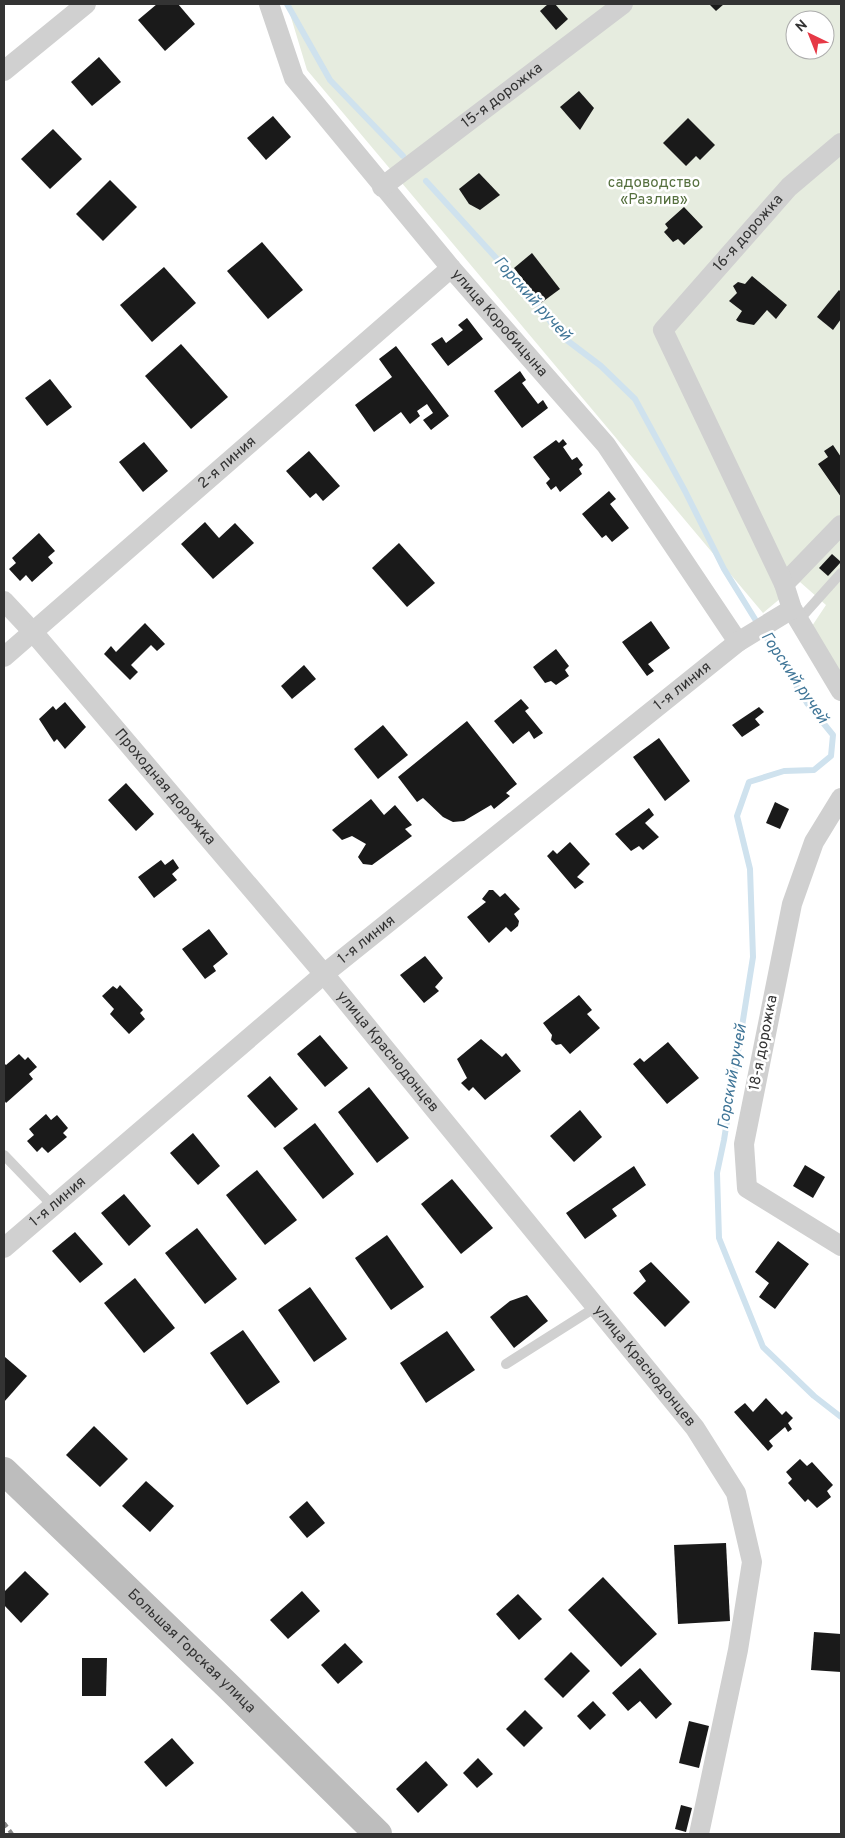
<svg xmlns="http://www.w3.org/2000/svg" width="845" height="1838" viewBox="0 0 845 1838" font-family="Overpass,sans-serif">
<style>
.green{fill:#e6ecdf;fill-rule:evenodd}
.lines{fill:none;stroke-linecap:round;stroke-linejoin:round}
.stream{stroke:#cfe2ee;stroke-width:6}
.building{fill:#1a1a1a}
.lane{stroke:#d0d0d0;stroke-width:10}
.street{stroke:#d0d0d0;stroke-width:20}
.secondary{stroke:#bdbdbd;stroke-width:28}
.rail{stroke:#888;stroke-width:4;stroke-dasharray:5 4;stroke-linecap:butt}
.labels{text-anchor:middle;dominant-baseline:central;stroke-width:5;stroke-linejoin:round;paint-order:stroke}
.street-label{font-size:15px;fill:#333;stroke:#fff}
.park-label{font-size:15px;fill:#56703f;stroke:#fff}
.water-label{font-size:16px;font-style:italic;fill:#3f7597;stroke:#fff}
</style>
<rect width="100%" height="100%" fill="#fff"/>
<!-- green -->
<path class="green" d="M287 4H841V675L812 626 826 605 800 582 763 613 307 70ZM795 20H825V50H795Z"/>
<g class="lines">
<!-- stream -->
<g class="stream">
<path d="M287 4 330 80 403 156"/>
<path d="M426 181 538 304 560 335 601 366 635 399 685 491 724 569 807 703 833 735 831 756 814 770 784 771 749 782 737 816 750 869 753 957 724 1140 717 1173 719 1238 763 1347 814 1396 841 1417"/>
</g>
</g>
<!-- building -->
<g class="building">
<path d="M157 4H178L195 24 165 51 138 20Z"/>
<path d="M548 4H555L568 19 556 30 540 11Z"/>
<path d="M709 4H724L716 11Z"/>
<path d="M99 57 121 82 92 106 71 82Z"/>
<path d="M579 91 594 108 580 130 560 107Z"/>
<path d="M273 116 291 137 266 160 247 138Z"/>
<path d="M688 118 715 145 700 160 696 156 686 166 663 143Z"/>
<path d="M53 129 82 159 50 189 21 159Z"/>
<path d="M479 173 500 195 480 210 469 204 459 189Z"/>
<path d="M110 180 137 207 103 241 76 214Z"/>
<path d="M684 207 703 227 684 245 678 239 673 242 664 232 668 228 665 224Z"/>
<path d="M262 242 303 290 268 319 227 271Z"/>
<path d="M532 253 560 289 541 303 514 268Z"/>
<path d="M164 267 196 303 152 342 120 305Z"/>
<path d="M752 276 787 305 776 319 767 310 754 325 739 322 736 320 742 311 729 301 737 293 733 286 738 282 745 284Z"/>
<path d="M839 290 841 292V319L833 330 817 317Z"/>
<path d="M467 318 483 339 448 366 431 344 442 337 446 343 463 330 458 325Z"/>
<path d="M181 344 228 397 191 429 145 376Z"/>
<path d="M396 346 449 416 431 430 423 420 433 413 427 404 417 411 420 416 410 424 401 412 374 432 355 405 392 377 379 359Z"/>
<path d="M520 371 526 380 522 383 538 404 543 400 548 408 522 428 494 391Z"/>
<path d="M50 379 72 407 47 426 25 398Z"/>
<path d="M563 439 567 444 563 447 572 460 577 457 583 465 579 469 582 474 560 492 556 486 551 490 546 483 550 479 533 457 556 440 559 443Z"/>
<path d="M144 442 168 471 143 492 119 462Z"/>
<path d="M833 445 841 457V497L818 464 828 457 824 451Z"/>
<path d="M309 451 340 486 323 501 316 493 310 498 286 471Z"/>
<path d="M609 491 616 499 610 504 629 528 612 542 606 535 602 538 582 514Z"/>
<path d="M205 522 219 538 235 523 254 543 213 579 181 544Z"/>
<path d="M39 533 55 551 48 557 53 563 32 582 26 575 20 581 9 569 16 563 12 558Z"/>
<path d="M399 543 435 583 407 607 372 568Z"/>
<path d="M832 554 841 562 828 576 819 568Z"/>
<path d="M651 621 670 648 648 664 654 671 647 676 622 642Z"/>
<path d="M145 623 165 644 157 651 151 645 131 665 138 672 130 680 104 654 111 646 116 652Z"/>
<path d="M556 649 569 666 565 670 569 676 556 685 551 681 545 683 533 667Z"/>
<path d="M304 665 316 679 292 699 281 686Z"/>
<path d="M521 699 529 708 525 711 543 733 534 739 529 731 513 744 494 721Z"/>
<path d="M65 702 86 727 65 749 57 739 54 742 39 719 53 706 56 710Z"/>
<path d="M759 707 764 712 755 719 760 725 742 737 732 725Z"/>
<path d="M467 721 517 784 506 793 510 796 494 809 491 805 464 821 453 822 443 817 423 798 417 802 398 777Z"/>
<path d="M383 725 408 755 378 779 354 749Z"/>
<path d="M659 738 690 781 665 801 633 757Z"/>
<path d="M126 783 154 814 136 831 108 800Z"/>
<path d="M371 799 384 815 395 805 412 825 405 829 412 836 372 865 363 864 358 857 366 844 352 836 342 840 332 830Z"/>
<path d="M775 802 789 809 780 829 766 823Z"/>
<path d="M649 808 654 815 645 823 659 837 643 850 639 846 631 851 615 834Z"/>
<path d="M570 842 590 864 577 877 584 882 575 889 547 856 553 850 557 854Z"/>
<path d="M173 859 179 868 172 874 177 880 154 898 138 877 161 860 165 865Z"/>
<path d="M489 890H493L500 897 505 893 520 909 514 914 519 921 518 926 511 932 506 927 489 943 467 917 486 902 482 899Z"/>
<path d="M209 929 228 954 213 966 216 971 205 979 182 949Z"/>
<path d="M425 956 443 978 435 987 439 991 424 1003 400 975Z"/>
<path d="M120 985 143 1010 140 1013 145 1019 129 1034 110 1014 114 1009 102 996 113 986 117 989Z"/>
<path d="M579 995 592 1010 587 1014 600 1028 570 1054 561 1044 556 1045 551 1040 552 1035 543 1023Z"/>
<path d="M320 1035 348 1068 325 1087 297 1054Z"/>
<path d="M481 1039 502 1057 506 1053 521 1071 485 1100 473 1087 469 1091 461 1083 467 1078 457 1059Z"/>
<path d="M668 1042 699 1078 667 1104 633 1064 640 1058 644 1062Z"/>
<path d="M19 1054 25 1060 28 1057 37 1067 29 1074 33 1079 6 1103 4 1100V1063L6 1065Z"/>
<path d="M270 1076 298 1109 275 1128 247 1096Z"/>
<path d="M369 1087 409 1138 377 1163 338 1112Z"/>
<path d="M580 1110 602 1137 574 1162 550 1136Z"/>
<path d="M46 1114 51 1120 57 1115 68 1128 63 1133 67 1137 48 1153 42 1147 37 1152 27 1141 34 1135 29 1129Z"/>
<path d="M315 1123 354 1174 323 1199 283 1148Z"/>
<path d="M193 1133 220 1166 198 1185 170 1153Z"/>
<path d="M805 1165 825 1177 813 1198 793 1186Z"/>
<path d="M634 1166 646 1185 612 1209 617 1216 585 1239 566 1213Z"/>
<path d="M257 1170 297 1220 265 1245 226 1195Z"/>
<path d="M452 1179 493 1228 461 1254 421 1204Z"/>
<path d="M124 1194 151 1226 129 1246 101 1213Z"/>
<path d="M197 1228 237 1279 205 1304 165 1253Z"/>
<path d="M75 1232 103 1264 80 1283 52 1251Z"/>
<path d="M387 1235 424 1287 391 1310 355 1258Z"/>
<path d="M778 1241 809 1264 775 1309 759 1297 769 1283 755 1272Z"/>
<path d="M651 1262 690 1302 665 1327 633 1293 646 1281 639 1271Z"/>
<path d="M135 1278 175 1328 144 1353 104 1303Z"/>
<path d="M310 1287 347 1339 314 1362 278 1310Z"/>
<path d="M527 1295 548 1321 514 1348 490 1317 510 1301Z"/>
<path d="M243 1330 280 1382 247 1405 210 1353Z"/>
<path d="M447 1331 475 1370 426 1403 400 1363Z"/>
<path d="M5 1357 27 1376 4 1402V1358Z"/>
<path d="M766 1398 782 1415 786 1411 793 1418 788 1423 792 1429 788 1432 785 1427 769 1441 773 1446 768 1451 734 1412 745 1403 753 1412Z"/>
<path d="M94 1426 128 1459 100 1487 66 1455Z"/>
<path d="M800 1459 807 1466 812 1462 833 1485 827 1491 831 1497 817 1508 808 1499 805 1502 788 1483 792 1479 786 1472Z"/>
<path d="M146 1481 174 1506 150 1532 122 1506Z"/>
<path d="M307 1501 325 1523 307 1538 289 1517Z"/>
<path d="M726 1543 730 1621 678 1624 674 1545Z"/>
<path d="M25 1571 49 1594 21 1623 4 1605V1592Z"/>
<path d="M603 1577 657 1634 621 1667 568 1610Z"/>
<path d="M302 1591 320 1611 288 1639 270 1620Z"/>
<path d="M518 1594 542 1619 519 1640 496 1614Z"/>
<path d="M814 1632 841 1634V1672L811 1670Z"/>
<path d="M345 1643 363 1662 338 1684 321 1665Z"/>
<path d="M571 1652 590 1671 563 1698 544 1679Z"/>
<path d="M82 1658H107L106 1696H82Z"/>
<path d="M640 1668 672 1704 656 1719 640 1701 628 1711 612 1693Z"/>
<path d="M593 1701 606 1715 590 1730 577 1716Z"/>
<path d="M525 1710 543 1728 524 1747 506 1729Z"/>
<path d="M689 1721 709 1726 699 1768 679 1763Z"/>
<path d="M172 1738 194 1763 166 1787 144 1762Z"/>
<path d="M478 1758 493 1774 477 1788 463 1773Z"/>
<path d="M426 1761 448 1785 418 1813 396 1789Z"/>
<path d="M681 1805 692 1808 686 1832 675 1829Z"/>
</g>
<g class="lines">
<!-- lane -->
<g class="lane">
<path d="M799 620 841 573"/>
<path d="M4 1155 53 1206"/>
<path d="M506 1364 596 1307"/>
</g>
<!-- street -->
<g class="street">
<path id="s1" d="M269 4 294 78 451 268 606 445 738 642"/>
<path d="M4 71 86 4"/>
<path id="s2" d="M382 187 623 4"/>
<path d="M784 584 841 525"/>
<path id="s3" d="M4 601 33 632 324 974 695 1428 736 1493 752 1562 738 1650 699 1834"/>
<path d="M792 609 841 691"/>
<path id="s4" d="M4 657 451 268"/>
<path d="M841 798 814 842 792 904 744 1144 747 1188 841 1246"/>
<path id="s5" d="M4 1248 324 974 738 642 792 609 784 584 663 330 789 187 841 143"/>
</g>
<!-- secondary -->
<path class="secondary" id="s6" d="M4 1471 229 1687 378 1834"/>
<!-- rail -->
<path class="rail" d="M4 1823 12 1834"/>
</g>
<g class="labels">
<!-- street labels -->
<g class="street-label">
<text stroke="none"><textPath href="#s2" startOffset="151">15-я дорожка</textPath></text>
<text stroke="none"><textPath href="#s5" startOffset="1452">16-я дорожка</textPath></text>
<text stroke="none"><textPath href="#s1" startOffset="398">улица Коробицына</textPath></text>
<text stroke="none"><textPath href="#s4" startOffset="296">2-я линия</textPath></text>
<text stroke="none"><textPath href="#s5" startOffset="881">1-я линия</textPath></text>
<text stroke="none"><textPath href="#s3" startOffset="246">Проходная дорожка</textPath></text>
<text stroke="none"><textPath href="#s5" startOffset="476">1-я линия</textPath></text>
<text transform="translate(764 1043) rotate(-79)">18-я дорожка</text>
<text stroke="none"><textPath href="#s3" startOffset="592">улица Краснодонцев</textPath></text>
<text stroke="none"><textPath href="#s5" startOffset="71">1-я линия</textPath></text>
<text stroke="none"><textPath href="#s3" startOffset="998">улица Краснодонцев</textPath></text>
<text stroke="none"><textPath href="#s6" startOffset="260">Большая Горская улица</textPath></text>
</g>
<!-- park labels -->
<g class="park-label">
<text x="654" y="183">садоводство<tspan x="654" dy="17">«Разлив»</tspan></text>
</g>
<!-- water labels -->
<g class="water-label">
<text transform="translate(532 299) rotate(48)">Горский ручей</text>
<text transform="translate(794 678) rotate(56)">Горский ручей</text>
<text transform="translate(733 1077) rotate(-80)">Горский ручей</text>
</g>
</g>
<!-- border -->
<rect width="845" height="1838" fill="none" stroke="#333333" stroke-width="10"/>
<!-- north arrow -->
<g transform="translate(810 35) rotate(317)"><circle r="24" fill="#ffffff" stroke="#adadad"/>
<path d="M0-4L9 19L0 12L-9 19Z" fill="#e63946"/>
<text y="-8" font-size="14" font-weight="bold" text-anchor="middle" fill="#333333">N</text>
</g>
</svg>
